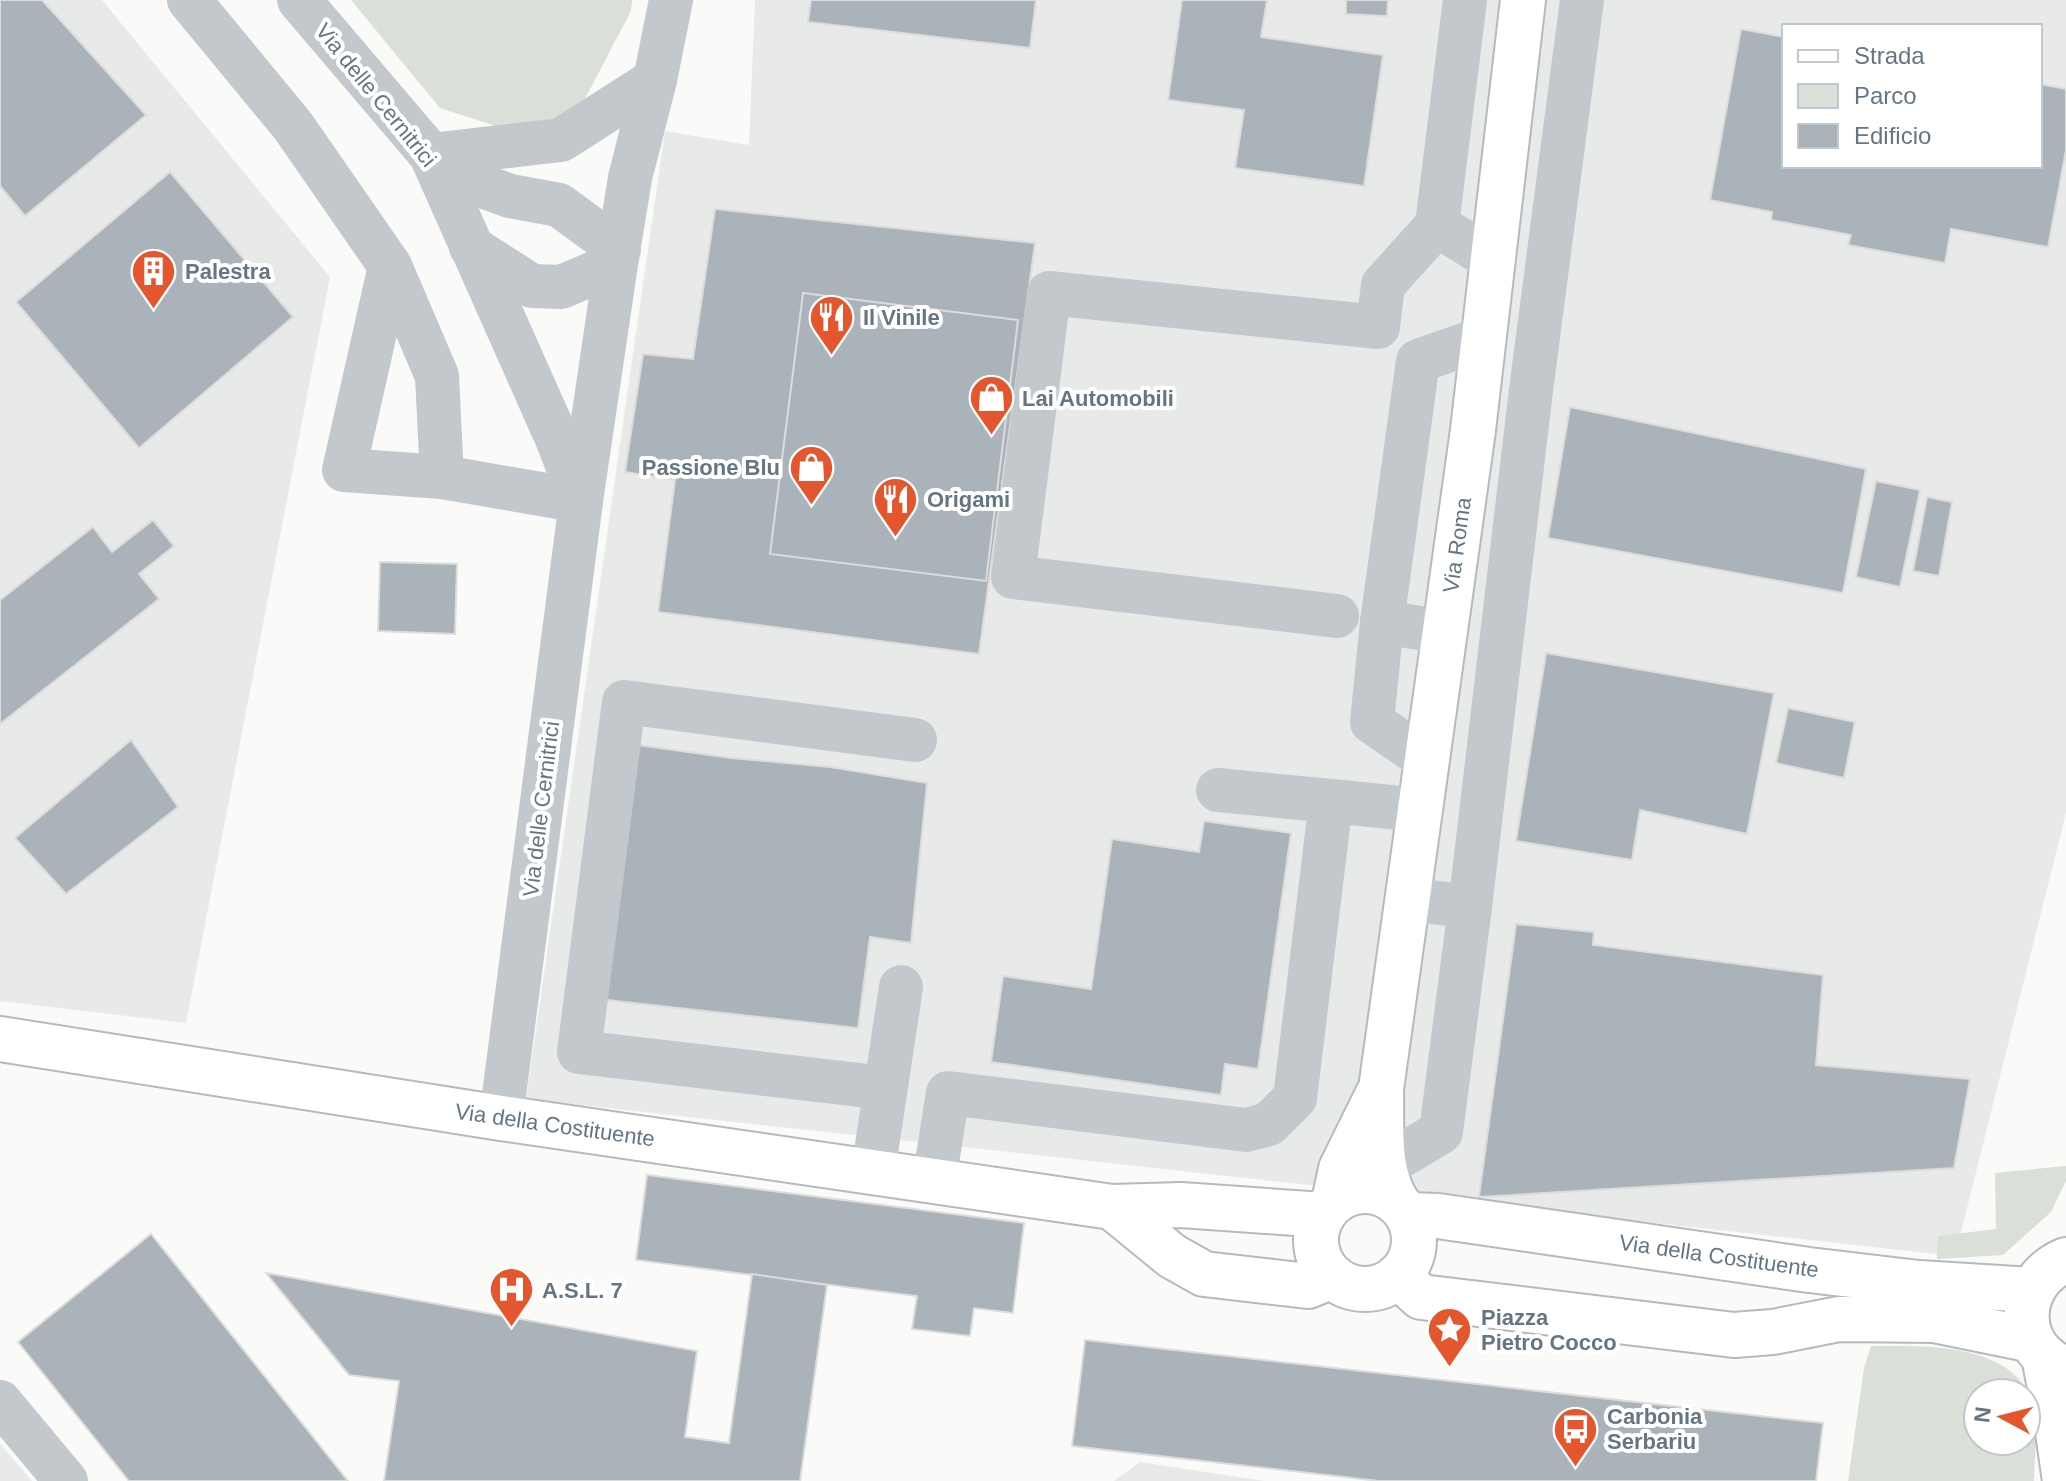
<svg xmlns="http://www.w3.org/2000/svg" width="2066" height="1481" viewBox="0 0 2066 1481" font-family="Helvetica,sans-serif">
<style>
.built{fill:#e8e9e9;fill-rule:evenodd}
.green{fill:#dadfd7;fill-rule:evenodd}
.building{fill:#aab3b9;stroke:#dcdcda;stroke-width:2}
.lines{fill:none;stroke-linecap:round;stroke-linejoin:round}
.major-casing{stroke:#b5babe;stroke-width:48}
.minor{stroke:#c3c8cc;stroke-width:44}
.major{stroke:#fff;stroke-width:44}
.labels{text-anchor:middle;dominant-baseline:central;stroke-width:8;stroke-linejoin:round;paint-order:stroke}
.street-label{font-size:22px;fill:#657683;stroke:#fff}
.poi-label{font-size:22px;font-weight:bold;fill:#657683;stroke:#fff;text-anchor:start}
</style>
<rect width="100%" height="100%" fill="#fafaf8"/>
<!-- built -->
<g class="built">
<path d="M0 0H102L330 277 186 1023 0 1001Z"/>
<path d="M755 0H2066V813L1955 1256 526 1099 665 131 749 145ZM1784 26H2040V166H1784Z"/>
<path d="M0 1444 32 1481H0Z"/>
<path d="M1140 1462 1265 1481H1114Z"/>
</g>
<!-- green -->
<g class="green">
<path d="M351 0H632L631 11 576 116 499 127 440 108Z"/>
<path d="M2066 1166V1181L2051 1212 2003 1255 1937 1259 1938 1236 1996 1229 1995 1173Z"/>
<path d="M1871 1346C1926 1346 2013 1341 2035 1406 2039 1419 2034 1464 2034 1481H1848L1864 1368ZM1978 1393H2026V1441H1978Z"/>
</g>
<!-- building -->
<g class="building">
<path d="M0 0H42L146 115 25 216 0 186Z"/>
<path d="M811 0H1036L1030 48 808 22Z"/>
<path d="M1182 0H1267L1261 37 1383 55 1364 186 1235 168 1244 110 1168 100Z"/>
<path d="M1346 0H1388L1387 16 1346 14Z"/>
<path d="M1741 29 1784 37V166H2040V84L2066 89V150L2048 247 1951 229 1945 263 1848 245 1851 235 1771 220 1772 212 1710 200Z"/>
<path d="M170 172 293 317 139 448 16 302Z"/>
<path d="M715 209 1035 243 979 654 658 612 675 480 625 472 643 354 693 359Z"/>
<path d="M803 293 1018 320 986 581 770 554Z"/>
<path d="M1570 407 1866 469 1843 593 1548 538Z"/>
<path d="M1876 481 1920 490 1900 587 1856 577Z"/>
<path d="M1927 497 1952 502 1939 576 1913 571Z"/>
<path d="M153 520 174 546 139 574 159 599 0 724V600L93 527 112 552Z"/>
<path d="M380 562 457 564 455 634 378 631Z"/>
<path d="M1546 653 1774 693 1747 834 1640 810 1632 860 1516 841Z"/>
<path d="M1788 708 1855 722 1844 778 1776 763Z"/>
<path d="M131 740 178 807 66 894 15 838Z"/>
<path d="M638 745 731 758 830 767 927 783 911 943 870 937 858 1028 598 999Z"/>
<path d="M1204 821 1291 833 1258 1069 1225 1064 1221 1095 991 1062 1003 976 1091 989 1112 839 1199 852Z"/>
<path d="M1516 924 1594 932 1593 945 1823 975 1816 1065 1970 1079 1954 1168 1479 1197Z"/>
<path d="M647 1175 1024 1223 1013 1313 974 1308 970 1336 912 1329 917 1296 636 1260Z"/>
<path d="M151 1234 348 1481H129L18 1342Z"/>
<path d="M266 1273 697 1351 685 1437 729 1443 752 1274 827 1285 800 1481H384L399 1381 349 1375Z"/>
<path d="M1085 1340 1823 1423 1816 1481H1379L1072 1446Z"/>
</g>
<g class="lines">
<defs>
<g id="major">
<path d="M0 1039 501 1118 1112 1207 1181 1205 1323 1215"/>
<circle cx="1365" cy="1240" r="49"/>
<path d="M1334 1202 1341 1169 1378 1094"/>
<path d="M1397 1202C1377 1170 1382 1126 1381 1089L1473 430 1523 0"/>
<path d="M1112 1207 1172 1256 1204 1274 1308 1286 1332 1276"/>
<path d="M1408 1215 1438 1216 1809 1270 1919 1283 2032 1290"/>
<path d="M2066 1260C2015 1281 2012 1350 2066 1369"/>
<path d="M1398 1276 1421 1297 1734 1335 1773 1332 1839 1319 1934 1320 2032 1340"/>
<path d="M2044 1356 2057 1425 2065 1481"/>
</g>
</defs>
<!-- major casing -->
<use href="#major" class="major-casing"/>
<!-- minor -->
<g class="minor">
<path d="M189 0 293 126 390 266 437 376 442 477 344 470 390 266"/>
<path d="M299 0 431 155 558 441 580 499"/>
<path d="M1465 0 1437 225 1493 260"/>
<path d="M431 155 561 140 655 80"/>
<path d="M431 155 458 177 510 196 559 205 619 249"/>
<path d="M471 247 532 286 561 287 616 264"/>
<path d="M442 477 581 501"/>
<path d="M1337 616 1013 577 1049 293 1378 327 1383 285 1437 225"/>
<path d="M1382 622 1445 632"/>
<path d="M1427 760 1372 722 1382 622 1418 361 1484 338"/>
<path d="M1331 801 1420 810"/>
<path d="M1408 899 1470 907"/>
<path d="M885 1088 579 1052 624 702 915 740"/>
<path d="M501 1118 581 501 616 264 630 178 655 80 671 0"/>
<path d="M1384 1166 1441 1132 1470 907 1531 390 1582 0"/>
<path d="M873 1172 901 987"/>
<path d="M934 1181 948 1093 1246 1130 1269 1124 1295 1098 1331 801 1218 790"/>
<path d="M0 1402 66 1481"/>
</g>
<!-- major -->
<use href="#major" class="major"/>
</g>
<!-- icons -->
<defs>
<symbol id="building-pin" viewBox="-11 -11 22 30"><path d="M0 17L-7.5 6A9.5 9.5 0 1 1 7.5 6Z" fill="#e4572e" stroke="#fff"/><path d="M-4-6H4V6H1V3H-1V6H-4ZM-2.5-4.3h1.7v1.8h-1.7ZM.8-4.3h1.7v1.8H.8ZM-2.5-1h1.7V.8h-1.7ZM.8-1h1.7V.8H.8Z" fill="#fff"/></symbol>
<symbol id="restaurant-pin" viewBox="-11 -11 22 30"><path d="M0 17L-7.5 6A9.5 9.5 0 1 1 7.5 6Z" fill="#e4572e" stroke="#fff"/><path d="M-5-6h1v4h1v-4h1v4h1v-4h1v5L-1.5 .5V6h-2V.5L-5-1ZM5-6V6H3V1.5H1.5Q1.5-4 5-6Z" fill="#fff"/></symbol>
<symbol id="shop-pin" viewBox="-11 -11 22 30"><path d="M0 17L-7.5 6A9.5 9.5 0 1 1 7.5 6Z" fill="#e4572e" stroke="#fff"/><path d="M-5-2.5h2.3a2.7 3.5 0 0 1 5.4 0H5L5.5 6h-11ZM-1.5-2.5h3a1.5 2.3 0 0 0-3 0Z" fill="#fff"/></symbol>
<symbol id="hospital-pin" viewBox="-11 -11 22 30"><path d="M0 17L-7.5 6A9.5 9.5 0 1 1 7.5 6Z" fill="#e4572e" stroke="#fff"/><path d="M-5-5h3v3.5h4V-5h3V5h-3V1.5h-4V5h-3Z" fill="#fff"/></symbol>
<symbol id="sight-pin" viewBox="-11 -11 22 30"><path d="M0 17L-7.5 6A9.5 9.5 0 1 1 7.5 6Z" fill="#e4572e" stroke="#fff"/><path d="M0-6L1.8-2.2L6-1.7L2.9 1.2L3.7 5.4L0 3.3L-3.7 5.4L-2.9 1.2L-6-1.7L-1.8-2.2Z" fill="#fff"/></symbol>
<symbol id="bus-pin" viewBox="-11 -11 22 30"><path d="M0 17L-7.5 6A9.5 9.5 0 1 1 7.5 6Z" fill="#e4572e" stroke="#fff"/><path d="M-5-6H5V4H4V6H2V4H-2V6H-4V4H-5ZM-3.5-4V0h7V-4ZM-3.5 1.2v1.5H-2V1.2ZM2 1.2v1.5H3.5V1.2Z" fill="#fff"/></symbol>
</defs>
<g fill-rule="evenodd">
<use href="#building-pin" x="128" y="246" width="51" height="69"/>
<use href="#restaurant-pin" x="806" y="292" width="51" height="69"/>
<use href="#shop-pin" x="966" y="372" width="51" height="69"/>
<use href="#shop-pin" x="786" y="442" width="51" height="69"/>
<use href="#restaurant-pin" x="870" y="474" width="51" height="69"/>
<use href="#hospital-pin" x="486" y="1264" width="51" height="69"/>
<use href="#sight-pin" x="1424" y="1304" width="51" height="69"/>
<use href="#bus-pin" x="1550" y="1404" width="51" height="69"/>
</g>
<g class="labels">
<!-- street labels -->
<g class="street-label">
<text transform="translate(376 95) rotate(51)">Via delle Cernitrici</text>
<text transform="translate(1457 545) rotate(-82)">Via Roma</text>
<text transform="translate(541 809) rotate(-83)">Via delle Cernitrici</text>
<text transform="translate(555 1125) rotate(8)">Via della Costituente</text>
<text transform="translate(1719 1256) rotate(8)">Via della Costituente</text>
</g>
<!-- poi labels -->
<g class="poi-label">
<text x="185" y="271">Palestra</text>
<text x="863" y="317">Il Vinile</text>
<text x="1022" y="398">Lai Automobili</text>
<text x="780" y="467" text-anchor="end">Passione Blu</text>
<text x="927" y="499">Origami</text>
<text x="542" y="1290">A.S.L. 7</text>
<text x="1481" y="1317">Piazza<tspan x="1481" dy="25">Pietro Cocco</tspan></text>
<text x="1607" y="1416">Carbonia<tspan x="1607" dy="25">Serbariu</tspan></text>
</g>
</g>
<!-- legend -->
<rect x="1782" y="24" width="260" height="144" fill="#ffffff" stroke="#c1c8cd" stroke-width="2"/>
<rect x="1798" y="50" width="40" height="12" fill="#ffffff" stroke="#c1c8cd" stroke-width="2"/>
<text x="1854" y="64" font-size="24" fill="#657683">Strada</text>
<rect x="1798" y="84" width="40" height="24" fill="#dadfd7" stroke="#c1c8cd" stroke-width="2"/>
<text x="1854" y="104" font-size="24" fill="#657683">Parco</text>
<rect x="1798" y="124" width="40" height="24" fill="#aab3b9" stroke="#c1c8cd" stroke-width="2"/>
<text x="1854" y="144" font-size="24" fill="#657683">Edificio</text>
<!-- north arrow -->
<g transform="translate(2002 1417) rotate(277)"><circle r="38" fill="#ffffff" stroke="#c1c8cd" stroke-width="2"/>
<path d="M0-6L14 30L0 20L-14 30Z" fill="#e4572e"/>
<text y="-12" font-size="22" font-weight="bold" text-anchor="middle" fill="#657683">N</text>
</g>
</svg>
